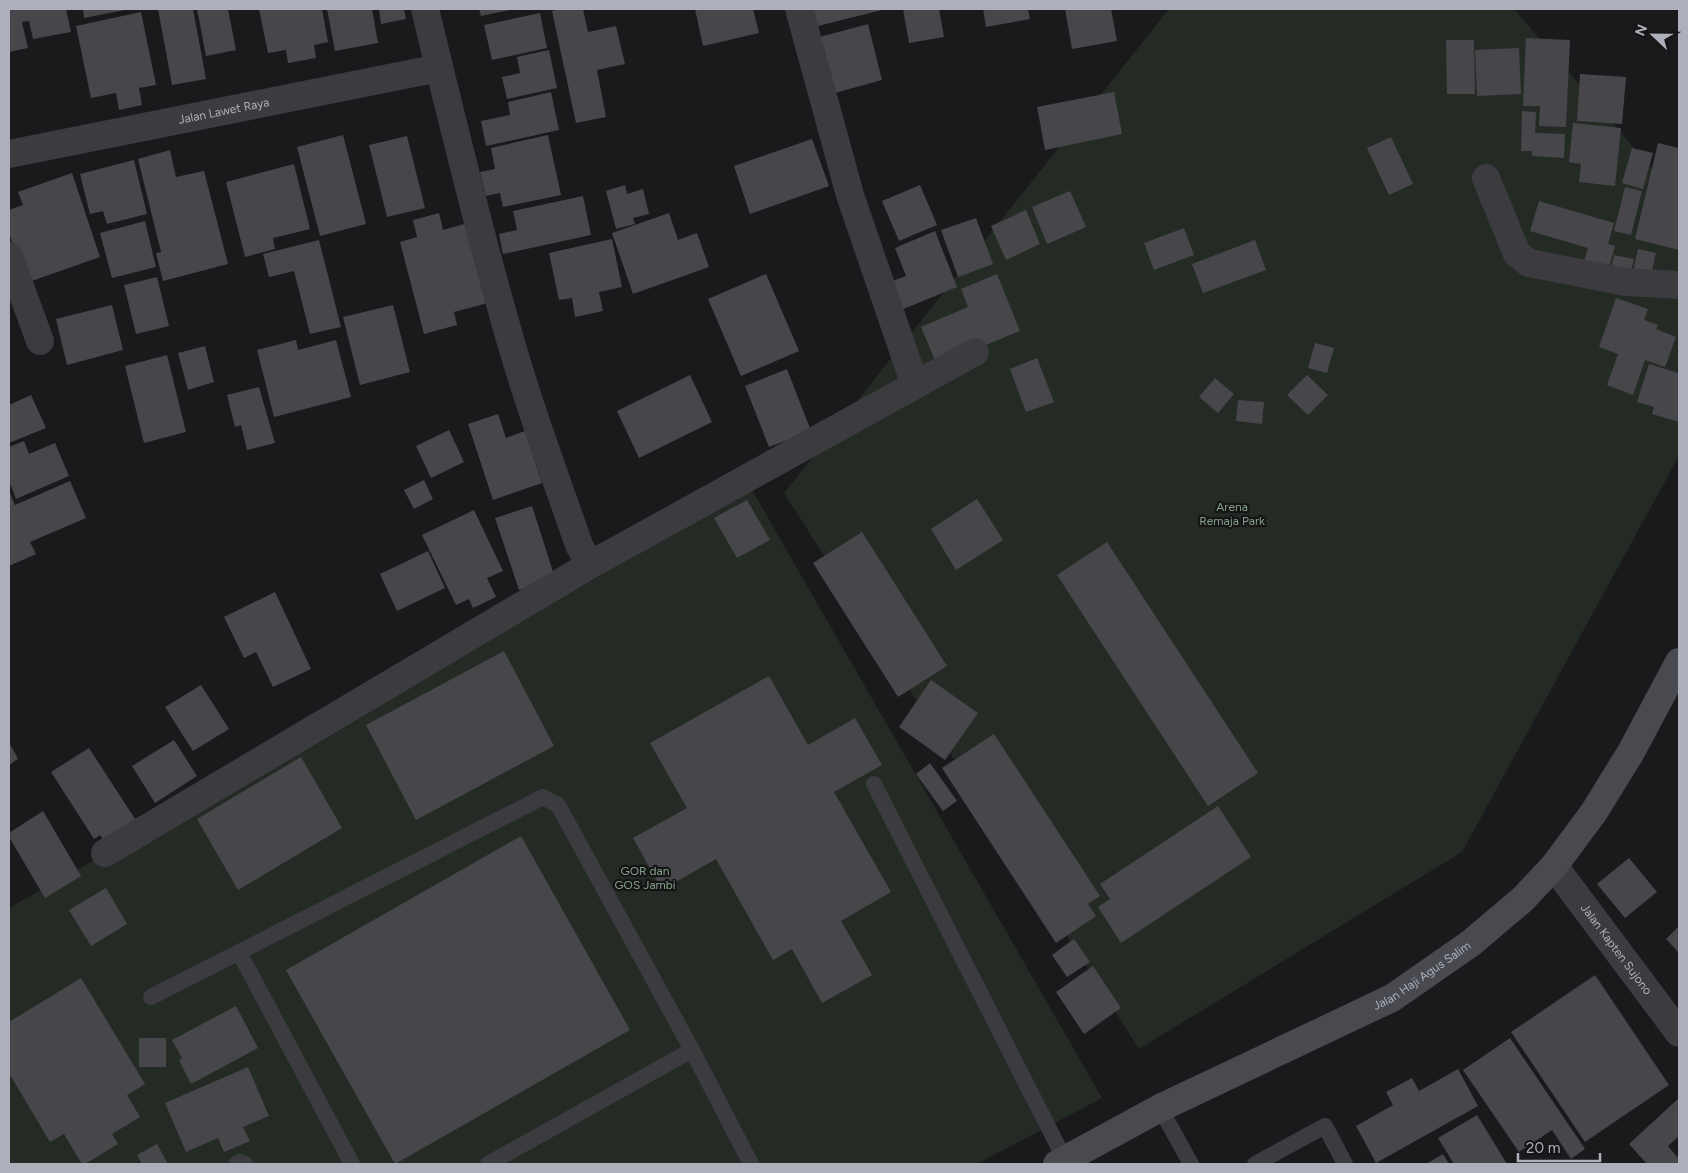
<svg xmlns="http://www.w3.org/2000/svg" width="1688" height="1173" viewBox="0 0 1688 1173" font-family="Figtree,sans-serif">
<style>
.green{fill:#242b25}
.building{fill:#47474b}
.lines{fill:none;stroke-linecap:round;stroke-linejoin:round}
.lane{stroke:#3b3b40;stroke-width:16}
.street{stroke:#3b3b40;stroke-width:28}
.secondary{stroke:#494a50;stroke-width:28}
.labels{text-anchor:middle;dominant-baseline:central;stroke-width:4.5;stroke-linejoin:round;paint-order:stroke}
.street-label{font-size:12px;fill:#adb0ba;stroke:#151416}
.park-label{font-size:12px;fill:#86a38a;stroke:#151416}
</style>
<rect width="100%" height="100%" fill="#1a191b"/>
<!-- green -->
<g class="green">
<path d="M1169 9H1514L1679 200V456L1462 852 1139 1049 784 493Z"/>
<path d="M752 490 1102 1098 977 1164H9V908Z"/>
</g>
<!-- building -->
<g class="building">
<path d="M9 9H66L71 32 33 39 29 21 22 22 28 48 9 52Z"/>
<path d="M83 9H125V10L84 18Z"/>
<path d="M158 9H193L206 79 172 85Z"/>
<path d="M197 9H228L236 50 206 56Z"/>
<path d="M259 9H322L328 42 314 45 316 58 288 63 286 50 268 53Z"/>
<path d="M327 9H372L378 43 335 51Z"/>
<path d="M379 9H404L406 19 381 24Z"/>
<path d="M479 9H510V10L481 16Z"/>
<path d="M560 9H583L588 32 616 26 625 64 597 70 606 117 576 123 552 11Z"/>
<path d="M695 9H753L759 33 703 46Z"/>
<path d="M809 9H886L814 27Z"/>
<path d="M903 9H939L944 37 909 43Z"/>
<path d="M983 9H1028L1030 19 986 27Z"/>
<path d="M1065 9H1111L1117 41 1072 49Z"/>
<path d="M141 12 156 85 139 88 142 105 119 110 116 93 91 98 76 26Z"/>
<path d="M540 13 547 48 492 60 484 25Z"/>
<path d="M868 24 882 80 831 94 816 38Z"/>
<path d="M1526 38 1570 40 1566 127 1539 126 1540 106H1523Z"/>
<path d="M1446 40H1474L1475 94H1447Z"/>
<path d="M1519 48 1521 94 1477 96 1475 50Z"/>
<path d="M549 50 557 88 507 99 502 77 520 73 517 57Z"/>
<path d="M1580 74 1626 77 1622 124 1577 121Z"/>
<path d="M551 92 559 130 486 146 481 121 510 115 508 102Z"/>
<path d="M1114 92 1122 134 1045 150 1037 107Z"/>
<path d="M1522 111 1536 112 1535 133 1565 134 1564 158 1532 156V151H1521Z"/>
<path d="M1573 123 1621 128 1615 186 1579 182 1581 164 1569 162Z"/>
<path d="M343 135 366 224 320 236 297 147Z"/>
<path d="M548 135 561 195 503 207 500 193 486 196 480 172 495 169 491 148Z"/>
<path d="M407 136 425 208 387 217 369 145Z"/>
<path d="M1391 137 1413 184 1389 195 1367 148Z"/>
<path d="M812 139 829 186 750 214 734 166Z"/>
<path d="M1658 143 1679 148V250L1635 239Z"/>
<path d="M1632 148 1653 153 1643 189 1622 183Z"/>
<path d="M170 150 176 177 204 171 228 264 163 281 156 253 161 252 138 159Z"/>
<path d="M134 160 147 214 107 224 103 211 90 214 80 174Z"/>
<path d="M294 164 310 229 273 238 275 249 245 257 226 182Z"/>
<path d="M72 173 100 257 26 283 9 233V210L23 205 18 192Z"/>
<path d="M625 185 627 194 643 189 649 214 633 218 635 224 616 229 606 191Z"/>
<path d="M920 185 937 225 899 241 882 201Z"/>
<path d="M1625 187 1642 191 1631 235 1614 231Z"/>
<path d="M1070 191 1086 227 1047 244 1032 207Z"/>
<path d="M583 196 591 235 503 254 499 234 517 230 513 211Z"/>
<path d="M1539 201 1614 223 1608 244 1615 246 1607 274 1582 267 1588 248 1530 231Z"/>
<path d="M1026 210 1040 244 1006 260 991 226Z"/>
<path d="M439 213 443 230 468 223 488 303 454 312 457 325 424 334 400 242 417 237 413 220Z"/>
<path d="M669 213 678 240 697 233 709 267 633 294 612 233Z"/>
<path d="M976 218 993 264 958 277 941 230Z"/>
<path d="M145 221 156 267 112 278 100 233Z"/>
<path d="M1184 228 1194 255 1154 270 1144 243Z"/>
<path d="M935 231 957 287 901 310 890 282 906 276 895 248Z"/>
<path d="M612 239 622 287 599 292 603 311 575 317 572 298 559 300 549 253Z"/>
<path d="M319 240 341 327 310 334 294 271 269 277 263 254Z"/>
<path d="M1255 240 1266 270 1203 293 1192 264Z"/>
<path d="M1638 249 1656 253 1650 280 1632 276Z"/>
<path d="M1614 255 1634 259 1629 278 1610 273Z"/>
<path d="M766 274 799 351 741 376 708 299Z"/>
<path d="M997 274 1020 331 937 365 921 327 968 307 961 289Z"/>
<path d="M157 277 169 326 136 334 124 285Z"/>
<path d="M1616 298 1648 309 1644 320 1658 325 1656 329 1676 337 1665 367 1645 360 1633 395 1607 385 1618 354 1599 347Z"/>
<path d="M112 305 123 350 67 365 56 319Z"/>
<path d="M393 305 410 372 360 385 343 317Z"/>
<path d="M296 340 298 350 336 340 351 397 274 417 257 350Z"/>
<path d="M1315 343 1334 348 1327 373 1308 368Z"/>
<path d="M205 346 214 382 188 390 178 353Z"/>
<path d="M167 355 186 432 144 443 125 366Z"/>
<path d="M1037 358 1054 402 1026 412 1010 369Z"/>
<path d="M1649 364 1679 373V422L1652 414 1654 407 1637 402Z"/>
<path d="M787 369 811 431 769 447 745 386Z"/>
<path d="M690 375 712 422 639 458 617 411Z"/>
<path d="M1307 375 1328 395 1308 415 1287 395Z"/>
<path d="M1215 378 1234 394 1218 413 1199 397Z"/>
<path d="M259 387 275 443 247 450 241 425 235 427 227 395Z"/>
<path d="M31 395 46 428 9 443V405Z"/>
<path d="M1238 400 1264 402 1262 424 1236 421Z"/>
<path d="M498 414 506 438 525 431 542 483 493 500 468 424Z"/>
<path d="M449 430 464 462 431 478 416 446Z"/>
<path d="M24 441 29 454 55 443 69 476 16 499 9 481V447Z"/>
<path d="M424 480 433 499 414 509 404 490Z"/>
<path d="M70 481 86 518 30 542 36 554 9 566V491L15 505Z"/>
<path d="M977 499 1003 540 956 570 931 529Z"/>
<path d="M747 500 770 540 737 558 714 518Z"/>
<path d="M532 506 555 578 519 590 495 518Z"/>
<path d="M474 510 503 571 487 578 496 597 473 608 469 599 456 605 422 535Z"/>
<path d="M862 532 947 666 898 697 813 563Z"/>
<path d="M1107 542 1258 773 1208 806 1057 575Z"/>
<path d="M428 551 445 588 397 611 380 574Z"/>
<path d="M275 592 311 669 273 687 256 652 244 658 224 617Z"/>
<path d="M504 651 554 746 416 820 366 725Z"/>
<path d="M769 676 808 745 855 718 882 765 834 792 891 892 841 921 872 975 822 1003 792 949 773 960 716 859 662 890 633 838 687 808 650 743Z"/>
<path d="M931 680 978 713 945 760 899 727Z"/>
<path d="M201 685 229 729 193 751 165 707Z"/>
<path d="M994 734 1100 896 1088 904 1096 916 1056 943 942 768Z"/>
<path d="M174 740 197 776 155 803 132 766Z"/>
<path d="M9 742 18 759 9 765Z"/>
<path d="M89 748 137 822 105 842 100 835 94 839 51 772Z"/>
<path d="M301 757 342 828 238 890 197 819Z"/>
<path d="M930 763 957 801 943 811 916 774Z"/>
<path d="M1218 806 1251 857 1121 943 1098 907 1110 899 1100 884Z"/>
<path d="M43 811 81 876 45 898 9 837V833Z"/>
<path d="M521 836 630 1030 395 1164 286 970Z"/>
<path d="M1629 858 1657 892 1625 918 1597 884Z"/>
<path d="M106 888 127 924 91 946 69 910Z"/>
<path d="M1679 926V953L1666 939Z"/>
<path d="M1074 939 1090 962 1067 977 1052 955Z"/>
<path d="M1093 966 1121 1008 1084 1034 1056 992Z"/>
<path d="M1595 975 1669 1085 1585 1142 1511 1032Z"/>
<path d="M81 978 145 1084 127 1095 140 1117 112 1134 118 1144 85 1164H82L64 1134 50 1142 9 1073V1022Z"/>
<path d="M236 1006 258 1048 191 1084 179 1060 182 1058 172 1040Z"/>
<rect x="139" y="1038" width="27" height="29"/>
<path d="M1510 1038 1585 1149 1571 1159 1552 1130 1519 1152 1463 1070Z"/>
<path d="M248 1067 269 1116 243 1127 250 1141 224 1152 218 1138 186 1152 165 1103Z"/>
<path d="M1458 1069 1478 1106 1376 1163 1356 1126 1393 1105 1386 1092 1412 1078 1419 1091Z"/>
<path d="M1679 1098V1136L1668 1146 1679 1159V1164H1647L1629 1144Z"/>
<path d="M1477 1115 1507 1164H1454L1438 1138Z"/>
<path d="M157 1144 168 1164H142L137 1155Z"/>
<path d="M1443 1154 1449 1164H1426Z"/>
</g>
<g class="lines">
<!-- lane -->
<g class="lane">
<path d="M874 784 1065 1160"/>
<path d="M239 952 352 1164"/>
<path d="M151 997 543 797 558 805 692 1050 751 1164"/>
<path d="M1160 1108 1191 1164"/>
<path d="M236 1164 240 1162 245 1164"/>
<path d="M488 1164 692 1050"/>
<path d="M1255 1164 1325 1126 1345 1164"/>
</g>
<!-- street -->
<g class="street">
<path d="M425 9C450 112 475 216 504 318 525 395 553 470 579 545L590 565"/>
<path d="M799 9 850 195 915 385"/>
<path id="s1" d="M9 154 439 68"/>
<path d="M1486 178 1517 254 1529 263 1626 282 1679 285"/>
<path d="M9 256 40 341"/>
<path d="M105 853 590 565 975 352"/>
<path id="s2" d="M1554 866 1679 1033"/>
</g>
<!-- secondary -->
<path class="secondary" id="s3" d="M1057 1164 1160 1108 1392 998 1471 943 1523 899 1554 866 1594 812 1631 752 1679 662"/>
</g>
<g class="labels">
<!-- street labels -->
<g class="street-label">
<text stroke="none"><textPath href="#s1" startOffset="219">Jalan Lawet Raya</textPath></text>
<text stroke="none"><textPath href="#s2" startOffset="104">Jalan Kapten Sujono</textPath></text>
<text stroke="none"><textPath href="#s3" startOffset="411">Jalan Haji Agus Salim</textPath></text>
</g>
<!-- park labels -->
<g class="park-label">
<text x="1232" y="507">Arena<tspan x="1232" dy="14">Remaja Park</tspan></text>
<text x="645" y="871">GOR dan<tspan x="645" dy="14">GOS Jambi</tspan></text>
</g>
</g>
<!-- border -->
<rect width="1688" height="1173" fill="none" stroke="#adb0ba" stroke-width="20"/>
<!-- north arrow -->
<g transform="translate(1653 35) rotate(292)" stroke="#151416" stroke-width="4" paint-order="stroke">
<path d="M0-4L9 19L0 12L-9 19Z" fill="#adb0ba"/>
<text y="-8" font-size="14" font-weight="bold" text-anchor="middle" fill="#adb0ba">N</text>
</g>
<!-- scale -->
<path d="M1518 1153v8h82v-8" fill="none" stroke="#adb0ba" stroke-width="2.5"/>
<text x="1526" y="1153" font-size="15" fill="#adb0ba" stroke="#151416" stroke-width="4" paint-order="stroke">20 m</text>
</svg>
